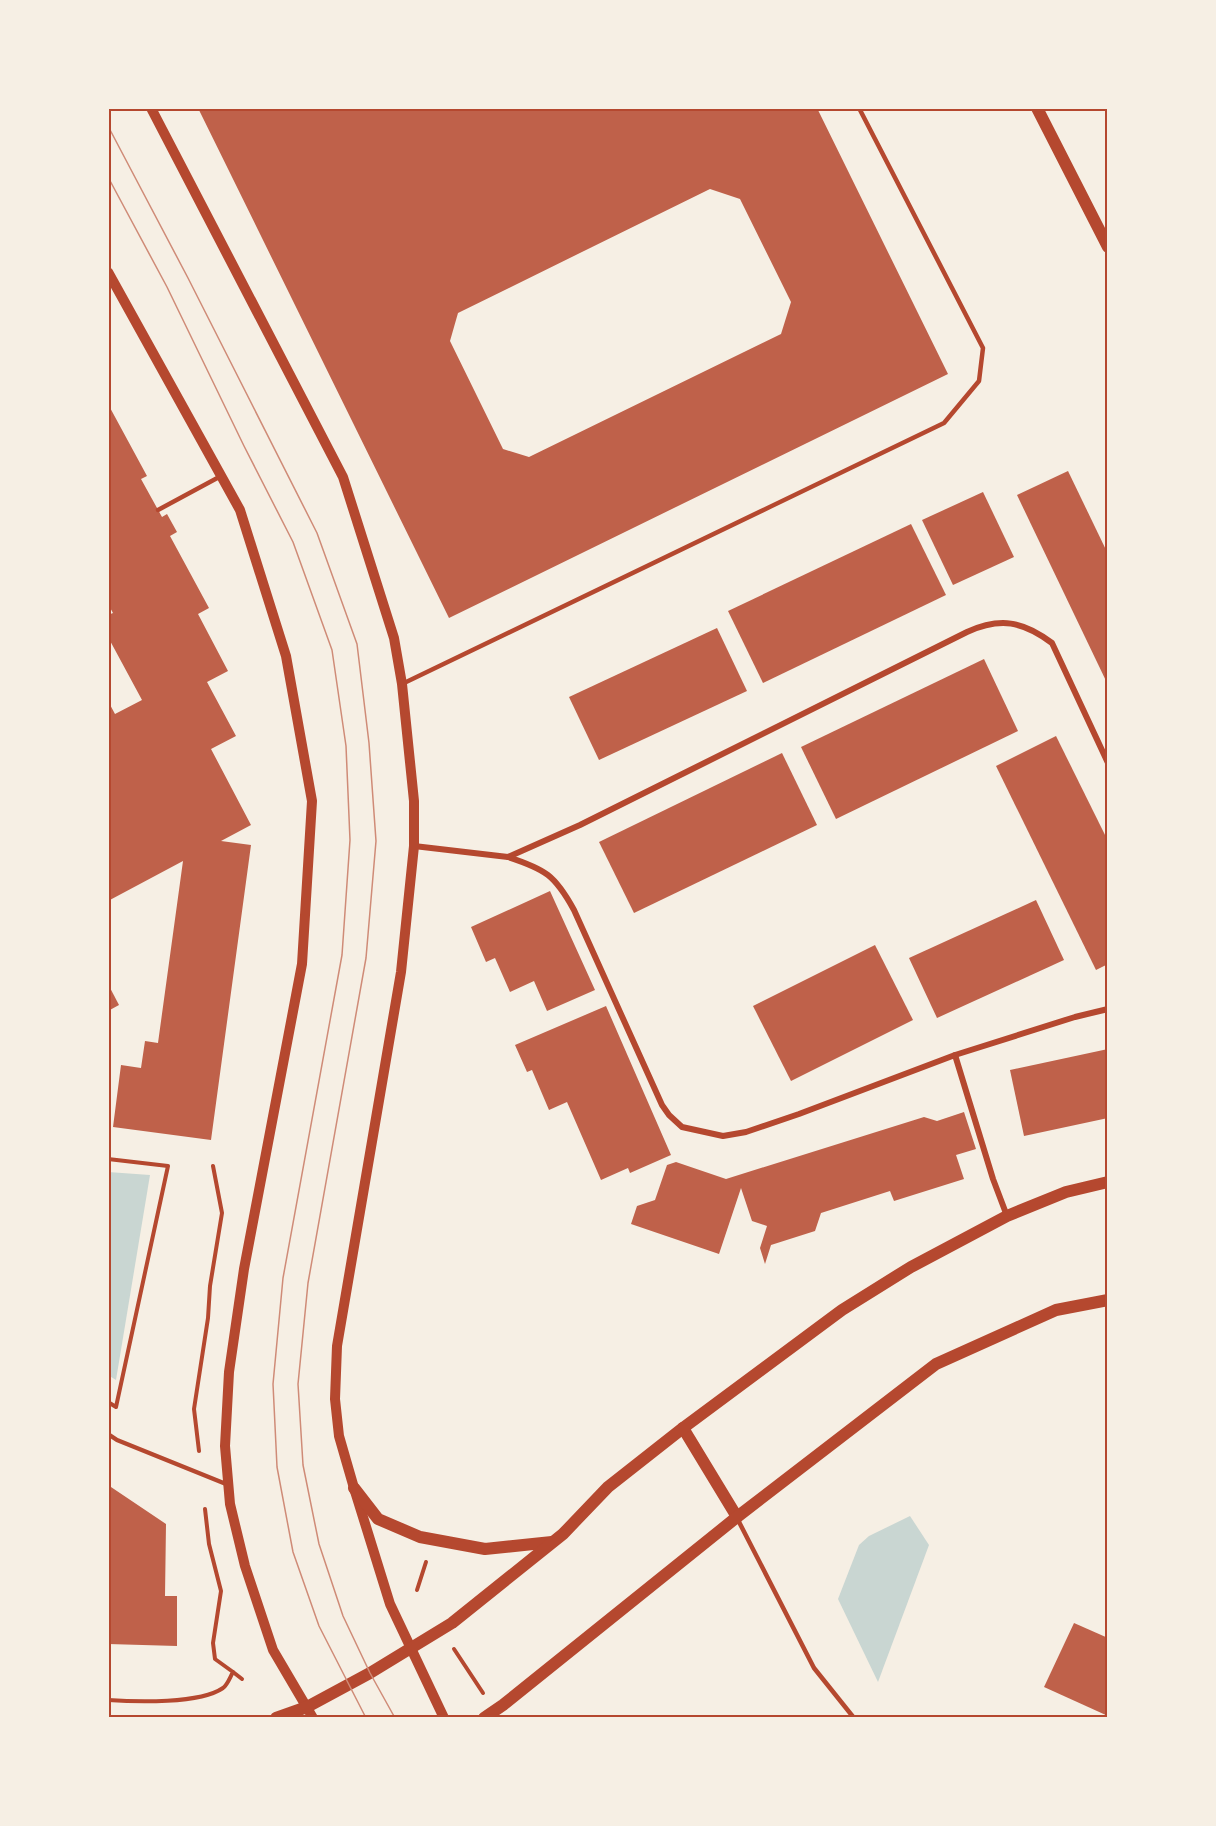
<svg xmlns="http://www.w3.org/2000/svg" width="1216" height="1826" viewBox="0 0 1216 1826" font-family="'Fira Sans',sans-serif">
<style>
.water{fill:#c9d6d2}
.building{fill:#bf614a;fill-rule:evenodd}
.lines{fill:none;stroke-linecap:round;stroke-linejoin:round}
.path{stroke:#b5482f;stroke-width:4}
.service{stroke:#b5482f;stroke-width:4.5}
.minor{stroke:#b5482f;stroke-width:6}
.tertiary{stroke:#b5482f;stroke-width:10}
.secondary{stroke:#b5482f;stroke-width:12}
.tram{stroke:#cf8b77;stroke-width:1.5}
.neatline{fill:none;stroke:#b5482f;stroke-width:2}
</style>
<rect width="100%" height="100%" fill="#f6efe4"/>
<!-- water -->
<g class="water">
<path d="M108 1172 150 1175 116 1380 108 1375Z"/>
<path d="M910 1516 929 1545 878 1682 838 1599 859 1545 869 1536Z"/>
</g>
<!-- building -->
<g class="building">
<path d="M198 108H817L948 374 449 618ZM710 189 740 199 791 302 781 334 529 457 503 449 450 341 458 313Z"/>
<path d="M108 404 147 476 141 479 162 517 167 514 177 532 170 536 209 608 198 614 228 671 207 682 236 736 211 749 251 825 221 841 251 845 211 1140 113 1127 121 1065 141 1068 145 1041 158 1043 183 861 108 901V701L115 714 142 700 108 637V615L113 613 108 604Z"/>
<path d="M1068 471 1108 554V685L1017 495Z"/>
<path d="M983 492 1014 557 953 585 922 520Z"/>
<path d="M911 524 946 595 763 683 728 611Z"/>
<path d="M717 628 747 691 599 760 569 697Z"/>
<path d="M984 659 1018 731 836 819 801 747Z"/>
<path d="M1056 736 1108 841V964L1096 970 996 766Z"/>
<path d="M782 753 817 825 634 913 599 842Z"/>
<path d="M550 891 595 990 547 1011 534 981 510 992 495 958 486 962 471 927Z"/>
<path d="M1036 900 1064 960 937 1018 909 958Z"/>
<path d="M875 945 913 1020 791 1081 753 1006Z"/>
<path d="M108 984 119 1005 108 1011Z"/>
<path d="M606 1006 671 1155 630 1173 628 1168 601 1180 567 1102 549 1110 532 1070 527 1072 515 1045Z"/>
<path d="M1108 1049V1118L1024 1136 1010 1070Z"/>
<path d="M964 1112 976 1149 956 1155 964 1179 894 1201 890 1191 821 1213 815 1231 771 1245 765 1264 760 1248 767 1226 752 1221 741 1188 719 1254 631 1224 637 1206 655 1200 667 1165 676 1162 726 1179 924 1117 937 1121Z"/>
<path d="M108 1485 166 1524 165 1596H177V1646L108 1644Z"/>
<path d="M1074 1623 1108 1638V1716L1044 1687Z"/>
</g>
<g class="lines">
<!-- path -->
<g class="path">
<path d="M108 1159 168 1166 116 1407 108 1402"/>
<path d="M199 1451 194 1409 208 1318 210 1286 222 1213 213 1166"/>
<path d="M417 1590 426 1562"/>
<path d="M454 1649 483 1693"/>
<path d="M233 1672 242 1679"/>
<path d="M108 1700C136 1702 200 1704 223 1688 228 1684 230 1677 233 1672L215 1659 213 1643 221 1591 209 1544 205 1509"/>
</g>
<!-- service -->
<g class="service">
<path d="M158 510 221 476"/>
<path d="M402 684 944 423 979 381 983 348 859 108"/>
<path d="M108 1434 117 1440 226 1484"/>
<path d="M738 1520 814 1668 854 1718"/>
</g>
<!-- minor -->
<g class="minor">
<path d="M414 846 508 857 580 825 967 632C1000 617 1023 621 1052 643L1108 763"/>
<path d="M508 857C545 869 555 875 574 910L662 1105 669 1115 682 1127 723 1136 746 1132 799 1114 955 1055 1075 1017 1108 1009"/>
<path d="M955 1055 993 1179 1007 1216"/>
</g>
<!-- tertiary -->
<g class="tertiary">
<path d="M151 108 343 477 394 638 402 684 414 801V846L401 972 337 1346 335 1399 339 1436 354 1488 390 1604 444 1718"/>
<path d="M108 272 240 510 286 656 312 801 302 964 244 1269 229 1372 225 1446 230 1504 245 1566 273 1650 313 1718"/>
</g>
<!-- secondary -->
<g class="secondary">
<path d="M1037 108 1108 247"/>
<path d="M683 1428 737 1517"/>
<path d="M354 1488 378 1519 420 1537 485 1549 552 1542"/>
<path d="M276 1718 307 1707 370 1673 452 1623 563 1534 608 1487 683 1428 842 1310 911 1267 1007 1216 1066 1192 1108 1182"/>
<path d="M484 1718 503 1705 737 1517 936 1364 1056 1310 1108 1300"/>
</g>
<!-- tram -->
<g class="tram">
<path d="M108 126 188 278 317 533 357 644 369 743 376 841 366 958 308 1283 298 1384 303 1465 319 1544 343 1616 370 1673 395 1718"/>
<path d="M108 177 167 287 244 446 293 542 332 650 346 746 350 840 342 955 283 1278 273 1384 277 1467 293 1552 319 1626 366 1718"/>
</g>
</g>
<!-- border -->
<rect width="1216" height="1826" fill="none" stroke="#f6efe4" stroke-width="219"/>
<rect x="110" y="110" width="996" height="1606" class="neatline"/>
</svg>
